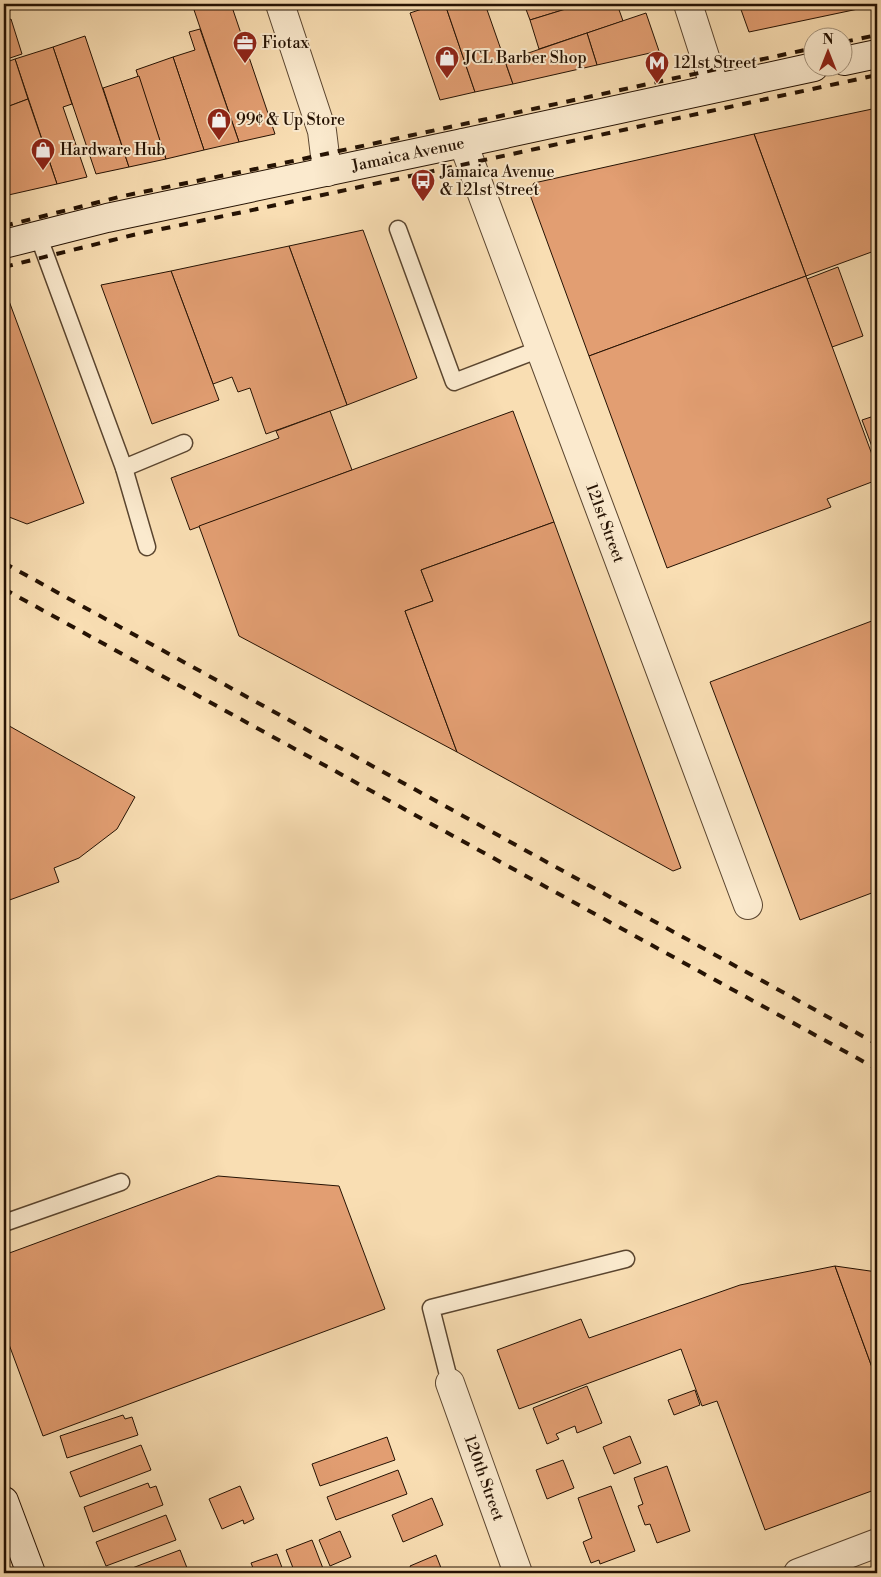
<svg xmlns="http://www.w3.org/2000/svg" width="881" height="1577" viewBox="0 0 881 1577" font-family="'Libre Bodoni',serif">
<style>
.building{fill:#e29e72;stroke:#251203}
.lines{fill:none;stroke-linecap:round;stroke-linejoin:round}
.lane-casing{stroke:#5a452f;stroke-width:19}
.street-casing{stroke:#5a452f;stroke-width:30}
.secondary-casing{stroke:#251203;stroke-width:30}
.lane{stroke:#fbeace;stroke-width:16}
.street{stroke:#fbeace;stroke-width:28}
.secondary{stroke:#fbeace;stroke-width:28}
.rail{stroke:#251203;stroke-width:4;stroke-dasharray:9 9;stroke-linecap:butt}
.labels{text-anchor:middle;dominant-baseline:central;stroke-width:4;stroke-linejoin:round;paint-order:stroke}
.poi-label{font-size:16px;fill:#251203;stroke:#fbeace;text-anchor:start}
.street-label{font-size:16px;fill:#251203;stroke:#fbeace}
</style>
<rect width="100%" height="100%" fill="#f9deb3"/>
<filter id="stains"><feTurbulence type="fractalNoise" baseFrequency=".004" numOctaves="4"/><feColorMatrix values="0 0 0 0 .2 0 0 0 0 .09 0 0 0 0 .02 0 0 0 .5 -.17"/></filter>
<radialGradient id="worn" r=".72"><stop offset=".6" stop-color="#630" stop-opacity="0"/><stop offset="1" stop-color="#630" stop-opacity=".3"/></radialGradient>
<!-- building -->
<g class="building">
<path d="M4 4H18L19 7 4 12Z"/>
<path d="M152 4H171L154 9Z"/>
<path d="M192 4H231L275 134 239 142Z"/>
<path d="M437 4H445L475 92 440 100 410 13Z"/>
<path d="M445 4H485L513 84 475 92Z"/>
<path d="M524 4H582L530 20Z"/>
<path d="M582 4H617L623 21 539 49 530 20Z"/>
<path d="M739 4H877V5L749 32Z"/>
<path d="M646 13 659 51 597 65 587 33Z"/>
<path d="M11 19 22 54 4 60V22Z"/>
<path d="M200 29 239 142 204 150 173 57 195 50 189 32Z"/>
<path d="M587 33 597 65 513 84 505 61Z"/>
<path d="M85 36 129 167 96 174 53 47Z"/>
<path d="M53 47 72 104 63 107 87 177 57 184 15 59Z"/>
<path d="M173 57 204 150 166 159 136 70Z"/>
<path d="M15 59 28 99 4 108V63Z"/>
<path d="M139 76 166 159 129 167 103 88Z"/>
<path d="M28 99 57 184 4 196V108Z"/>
<path d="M877 108V250L806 276 754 134Z"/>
<path d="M754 134 806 276 589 356 529 192 534 183Z"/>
<path d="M363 230 417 378 347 405 289 246Z"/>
<path d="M289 246 347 405 266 434 250 388 238 392 232 377 213 384 171 271Z"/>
<path d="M838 267 863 336 832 347 807 279Z"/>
<path d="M171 271 219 400 152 424 101 285Z"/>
<path d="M806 276 877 468V480L827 499 831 507 667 568 589 356Z"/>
<path d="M9 301 84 503 27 524 4 515V303Z"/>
<path d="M330 411 352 470 190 530 171 478 279 438 276 431Z"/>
<path d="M513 411 554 522 421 570 433 601 405 611 457 752 239 636 199 526Z"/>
<path d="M877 415V460L862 420Z"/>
<path d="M554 522 681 868 673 871 457 752 405 611 433 601 421 570Z"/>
<path d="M877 619V891L800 920 710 682Z"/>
<path d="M4 723 135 797 117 829 79 858 54 868 59 882 4 902Z"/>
<path d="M877 891V903L872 893Z"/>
<path d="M218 1176 339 1186 385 1309 43 1436 4 1331V1255Z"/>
<path d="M835 1266 877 1381V1489L765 1530 717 1401 702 1406 681 1349 519 1409 497 1350 581 1319 589 1338 740 1285Z"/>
<path d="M835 1266 877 1272V1381Z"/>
<path d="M587 1386 602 1423 577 1433 575 1426 556 1434 559 1439 547 1444 533 1408Z"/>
<path d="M695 1390 700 1405 674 1415 668 1400Z"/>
<path d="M123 1415 125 1419 132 1417 138 1435 67 1458 60 1436Z"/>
<path d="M630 1436 641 1463 614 1474 603 1447Z"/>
<path d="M387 1437 395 1460 320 1486 312 1464Z"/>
<path d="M141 1445 151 1470 80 1497 70 1472Z"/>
<path d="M563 1460 574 1488 547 1499 536 1470Z"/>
<path d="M667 1466 690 1531 657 1543 650 1524 645 1525 638 1506 643 1504 634 1478Z"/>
<path d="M398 1470 407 1494 336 1520 327 1497Z"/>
<path d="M148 1483 150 1488 156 1486 163 1505 93 1532 84 1507Z"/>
<path d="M240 1486 254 1519 244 1524 243 1520 222 1529 209 1499Z"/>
<path d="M611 1486 635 1551 600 1564 599 1560 591 1563 583 1542 592 1538 578 1498Z"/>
<path d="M432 1498 443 1525 403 1542 392 1515Z"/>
<path d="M166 1515 176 1540 106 1566 96 1542Z"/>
<path d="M340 1531 351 1557 330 1566 319 1540Z"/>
<path d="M312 1540 324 1571 318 1573H295L286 1550Z"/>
<path d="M180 1550 189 1573H119Z"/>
<path d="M277 1554 284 1573H255L251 1563Z"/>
<path d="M436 1555 443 1573H413L410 1566Z"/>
</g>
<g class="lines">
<defs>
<g id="lane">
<path d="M398 229 454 382 540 349"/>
<path d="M38 235 124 468 147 547"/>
<path d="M124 468 184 443"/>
<path d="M4 1223 121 1182"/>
<path d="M450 1383 431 1308 626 1259"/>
</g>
<g id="street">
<path d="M280 4 322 131 327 172"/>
<path d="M688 4 715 88"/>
<path id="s1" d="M463 143 748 905"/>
<path id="s2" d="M450 1383 518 1573"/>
<path d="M798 1573 877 1543"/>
</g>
<g id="secondary">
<path d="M844 61 877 54"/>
<path id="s3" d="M4 244 107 218 463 143 814 67"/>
<path d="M4 1501 31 1573"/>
</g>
</defs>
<!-- lane casing -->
<use href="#lane" class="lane-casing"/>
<!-- street casing -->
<use href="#street" class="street-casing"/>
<!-- secondary casing -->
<use href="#secondary" class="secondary-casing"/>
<!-- lane -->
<use href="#lane" class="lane"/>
<!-- street -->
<use href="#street" class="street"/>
<!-- secondary -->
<use href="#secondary" class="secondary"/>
<!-- rail -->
<g class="rail">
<path d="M844 42 877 35"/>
<path d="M4 226 123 196 270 166 814 48"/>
<path d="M4 267 133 235 281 204 877 75"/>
<path d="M4 563 877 1044"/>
<path d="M4 589 877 1069"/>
</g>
</g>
<!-- icons -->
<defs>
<symbol id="office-pin" viewBox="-11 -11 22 30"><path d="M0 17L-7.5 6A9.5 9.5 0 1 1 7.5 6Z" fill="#8f2418" stroke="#fbeace"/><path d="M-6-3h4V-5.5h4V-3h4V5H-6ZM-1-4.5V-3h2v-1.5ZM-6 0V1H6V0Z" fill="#fff"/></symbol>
<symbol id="shop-pin" viewBox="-11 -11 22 30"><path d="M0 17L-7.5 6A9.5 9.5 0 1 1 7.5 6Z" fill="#8f2418" stroke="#fbeace"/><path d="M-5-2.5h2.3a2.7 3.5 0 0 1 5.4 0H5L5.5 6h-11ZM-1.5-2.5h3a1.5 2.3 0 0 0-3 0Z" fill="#fff"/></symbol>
<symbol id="metro-pin" viewBox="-11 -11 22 30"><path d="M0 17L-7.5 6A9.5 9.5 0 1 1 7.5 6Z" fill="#8f2418" stroke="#fbeace"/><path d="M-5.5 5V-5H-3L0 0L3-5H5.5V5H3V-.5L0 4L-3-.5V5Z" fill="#fff"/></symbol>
<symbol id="bus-pin" viewBox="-11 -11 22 30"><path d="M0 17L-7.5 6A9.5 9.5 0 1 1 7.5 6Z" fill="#8f2418" stroke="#fbeace"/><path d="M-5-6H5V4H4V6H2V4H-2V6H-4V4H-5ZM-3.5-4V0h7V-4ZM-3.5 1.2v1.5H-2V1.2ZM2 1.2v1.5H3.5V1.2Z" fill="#fff"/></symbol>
</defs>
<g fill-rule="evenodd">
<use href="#office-pin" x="231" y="29" width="28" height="38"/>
<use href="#shop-pin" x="433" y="44" width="28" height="38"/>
<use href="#metro-pin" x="643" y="49" width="28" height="38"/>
<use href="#shop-pin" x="205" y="106" width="28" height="38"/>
<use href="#shop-pin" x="29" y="136" width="28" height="38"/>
<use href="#bus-pin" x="409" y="167" width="28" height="38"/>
</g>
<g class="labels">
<!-- poi labels -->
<g class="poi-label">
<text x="262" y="43">Fiotax</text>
<text x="464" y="58">JCL Barber Shop</text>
<text x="674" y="63">121st Street</text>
<text x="236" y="120">99¢ &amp; Up Store</text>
<text x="60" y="150">Hardware Hub</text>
<text x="440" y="172">Jamaica Avenue<tspan x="440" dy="18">&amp; 121st Street</tspan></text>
</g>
<!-- street labels -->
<g class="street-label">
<text stroke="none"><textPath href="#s3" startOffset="414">Jamaica Avenue</textPath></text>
<text stroke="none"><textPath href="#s1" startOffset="406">121st Street</textPath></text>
<text stroke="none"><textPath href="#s2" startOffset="101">120th Street</textPath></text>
</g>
</g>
<!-- margin -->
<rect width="881" height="1577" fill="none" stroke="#f9deb3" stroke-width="20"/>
<rect x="5" y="5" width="871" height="1567" fill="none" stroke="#251203" stroke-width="2.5"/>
<rect x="10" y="10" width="861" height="1557" fill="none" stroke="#251203"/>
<!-- north arrow -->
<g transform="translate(828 52)"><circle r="24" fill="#fbeace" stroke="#a5947d"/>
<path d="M0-4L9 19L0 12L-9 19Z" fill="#8f2418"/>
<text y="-8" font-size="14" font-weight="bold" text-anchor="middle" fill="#251203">N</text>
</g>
<rect width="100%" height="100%" filter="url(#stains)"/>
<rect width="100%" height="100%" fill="url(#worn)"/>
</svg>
